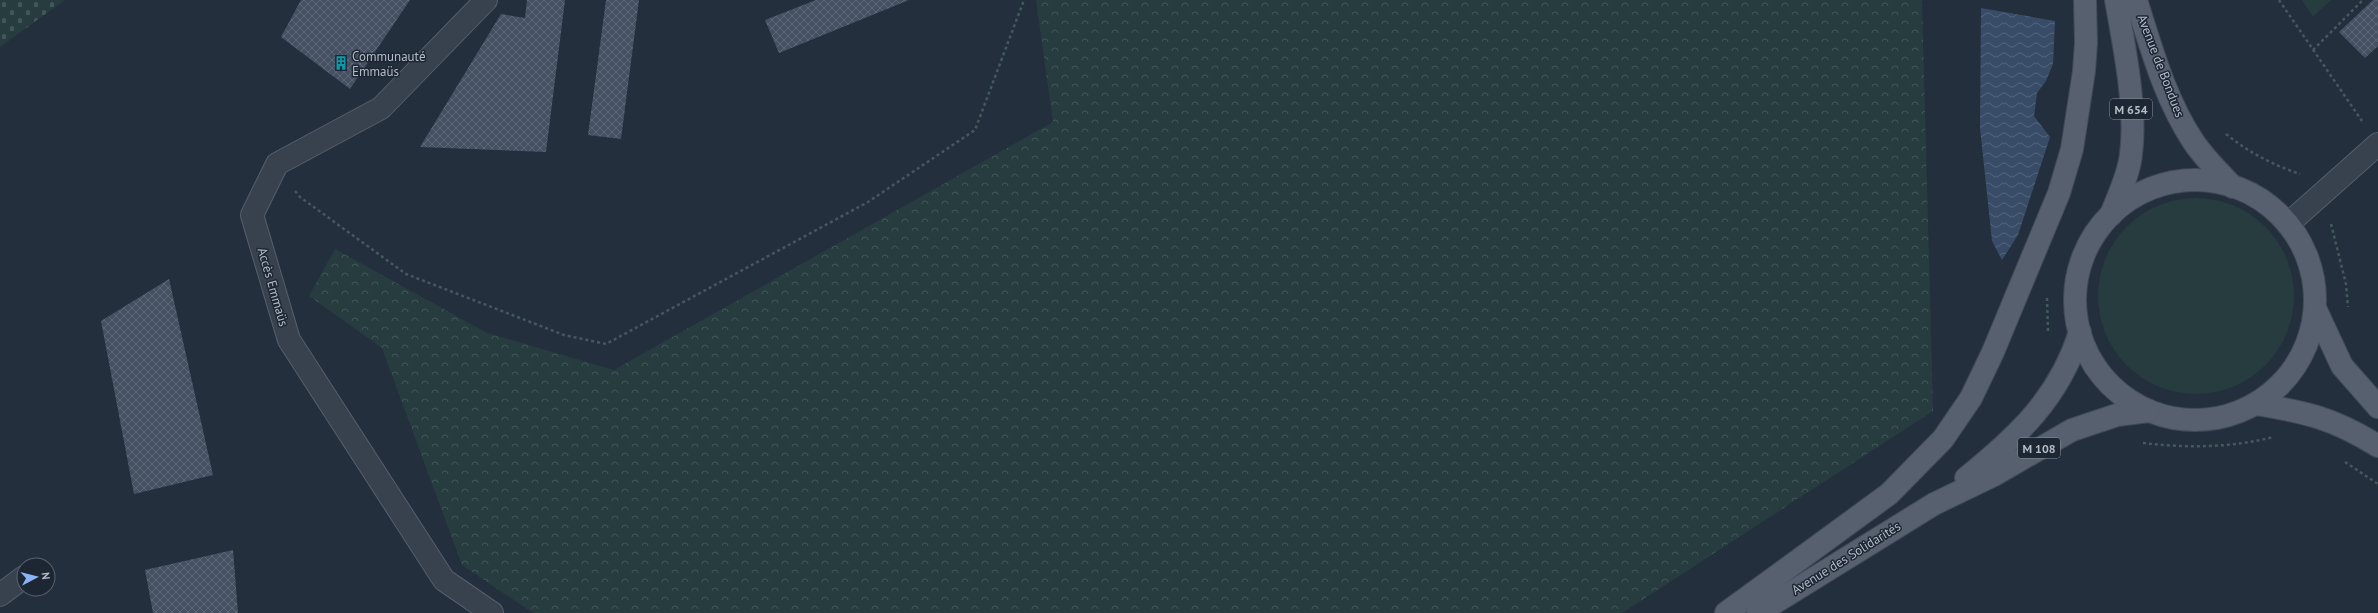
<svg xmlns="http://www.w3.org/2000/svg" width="2378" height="613" viewBox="0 0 2378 613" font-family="'PT Sans',sans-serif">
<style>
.grass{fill:#263c3f}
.forest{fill:url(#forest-crowns)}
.cemetery{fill:url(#cemetery-stones)}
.water{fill:url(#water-waves)}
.building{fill:url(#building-cross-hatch)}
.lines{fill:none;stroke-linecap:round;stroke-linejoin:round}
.minor-casing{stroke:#565f6c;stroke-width:24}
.major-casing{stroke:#414a57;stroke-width:24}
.path{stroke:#44595c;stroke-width:2.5;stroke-dasharray:3 3;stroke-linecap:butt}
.minor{stroke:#38414e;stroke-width:22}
.major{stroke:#56606e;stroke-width:22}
.labels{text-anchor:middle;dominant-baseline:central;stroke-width:3;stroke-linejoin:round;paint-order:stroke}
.shield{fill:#1d2633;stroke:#878f9c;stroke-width:1}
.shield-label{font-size:12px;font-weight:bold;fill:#b4bcc9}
.poi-label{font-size:13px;fill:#b4bcc9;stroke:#1d2633;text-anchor:start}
.street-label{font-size:13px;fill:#b4bcc9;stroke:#1d2633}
</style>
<defs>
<pattern id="forest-crowns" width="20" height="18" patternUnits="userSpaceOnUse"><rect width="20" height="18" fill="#263c3f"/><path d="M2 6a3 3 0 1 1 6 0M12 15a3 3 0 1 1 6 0" fill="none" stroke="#435659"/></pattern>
<pattern id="cemetery-stones" width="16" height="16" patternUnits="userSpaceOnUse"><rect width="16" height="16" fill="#263c3f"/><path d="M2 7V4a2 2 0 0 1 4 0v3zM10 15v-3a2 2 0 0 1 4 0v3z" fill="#435659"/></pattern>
<pattern id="water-waves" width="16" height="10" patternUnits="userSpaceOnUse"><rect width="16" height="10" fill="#394c67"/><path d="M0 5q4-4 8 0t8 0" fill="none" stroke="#53647b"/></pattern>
<pattern id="building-cross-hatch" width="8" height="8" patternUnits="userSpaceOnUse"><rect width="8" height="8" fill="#455162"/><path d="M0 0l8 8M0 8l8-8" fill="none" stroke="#5d6877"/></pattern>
</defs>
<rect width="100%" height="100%" fill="#242f3e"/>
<!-- grass -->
<g class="grass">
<path d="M2302 0H2331L2313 17Z"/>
<circle cx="2196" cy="296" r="98"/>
</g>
<!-- forest -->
<path class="forest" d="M1036 0H1922L1933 411 1622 613H533L462 565 382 348 309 296 335 249 487 333 614 370 1053 122Z"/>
<!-- cemetery -->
<path class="cemetery" d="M0 0H65L0 47Z"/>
<!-- water -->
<path class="water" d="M1981 8 2055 21 2053 64 2046 81 2037 93 2034 116 2050 137 2018 235 2002 260 1992 241 1980 128Z"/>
<!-- building -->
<g class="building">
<path d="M301 0H410L350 89 281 37Z"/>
<path d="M527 0H565L546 152 420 147 501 14 525 18Z"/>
<path d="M606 0H639L621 139 588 135Z"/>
<path d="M816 0H909L779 53 765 20Z"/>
<path d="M2373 0H2378V46L2365 58 2339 32Z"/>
<path d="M169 279 213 475 134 494 101 321Z"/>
<path d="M233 550 238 613H153L145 570Z"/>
</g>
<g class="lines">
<defs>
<g id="minor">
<path d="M486 0 381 108 277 164 252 215 289 340 444 580 492 613"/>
<path d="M2288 224 2378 144"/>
<path d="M0 595 24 577"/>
</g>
<g id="major">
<path d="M2136 0C2151 47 2165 99 2193 141 2204 158 2219 172 2233 187"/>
<circle cx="2195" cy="300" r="120"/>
<path d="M2111 215C2118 196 2129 175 2131 154 2137 109 2124 45 2116 0"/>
<path d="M2315 308 2342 366 2378 407"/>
<path d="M2255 404C2306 412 2333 418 2378 446"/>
<path d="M1966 478C2018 436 2059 398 2080 332"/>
<path d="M1726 613 1889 494 1943 439 1971 398 1993 352 2059 193 2072 149 2084 71 2086 43 2085 0"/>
<path d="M1758 613 1934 504 1994 475 2072 430 2117 415 2149 411"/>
</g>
</defs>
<!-- minor casing -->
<use href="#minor" class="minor-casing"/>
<!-- major casing -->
<use href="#major" class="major-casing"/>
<!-- path -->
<g class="path">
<path d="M2279 0 2362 121"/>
<path d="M2313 50 2363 0"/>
<path d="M2226 134C2248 152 2273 165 2300 174"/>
<path d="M295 191 300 197 406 274 564 335 606 344 868 202 975 130 1024 0"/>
<path d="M2331 224 2346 284 2348 307"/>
<path d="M2047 298 2048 331"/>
<path d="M2143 443C2185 448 2232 448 2273 437"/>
<path d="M2345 462 2378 484"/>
</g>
<!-- minor -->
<use href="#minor" class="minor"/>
<!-- major -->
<use href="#major" class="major"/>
</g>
<!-- icons -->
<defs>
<symbol id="building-bare" viewBox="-9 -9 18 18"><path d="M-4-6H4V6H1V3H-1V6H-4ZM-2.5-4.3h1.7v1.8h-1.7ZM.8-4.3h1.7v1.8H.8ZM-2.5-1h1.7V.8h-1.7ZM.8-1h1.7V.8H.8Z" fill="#0f9aa8" stroke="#1d2633" stroke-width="2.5" paint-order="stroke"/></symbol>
</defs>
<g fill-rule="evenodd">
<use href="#building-bare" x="331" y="53" width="20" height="20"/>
</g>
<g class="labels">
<!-- shield labels -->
<g class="shield">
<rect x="2110" y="99" width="42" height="20" rx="3"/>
<rect x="2018" y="438" width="42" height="20" rx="3"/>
</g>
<g class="shield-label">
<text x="2131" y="109">M 654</text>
<text x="2039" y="448">M 108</text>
</g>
<!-- poi labels -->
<g class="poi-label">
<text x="352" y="56">Communauté<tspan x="352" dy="15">Emmaüs</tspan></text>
</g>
<!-- street labels -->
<g class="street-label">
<text transform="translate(2161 66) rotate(69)">Avenue de Bondues</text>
<text transform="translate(273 287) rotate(74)">Accès Emmaüs</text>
<text transform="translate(1846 558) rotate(-32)">Avenue des Solidarités</text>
</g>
</g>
<!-- north arrow -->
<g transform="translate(36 577) rotate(83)"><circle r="19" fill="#1d2633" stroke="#59626f"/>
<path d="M0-3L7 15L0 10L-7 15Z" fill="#8ab4f8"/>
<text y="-6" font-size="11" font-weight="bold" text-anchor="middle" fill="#b4bcc9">N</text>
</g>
</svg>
